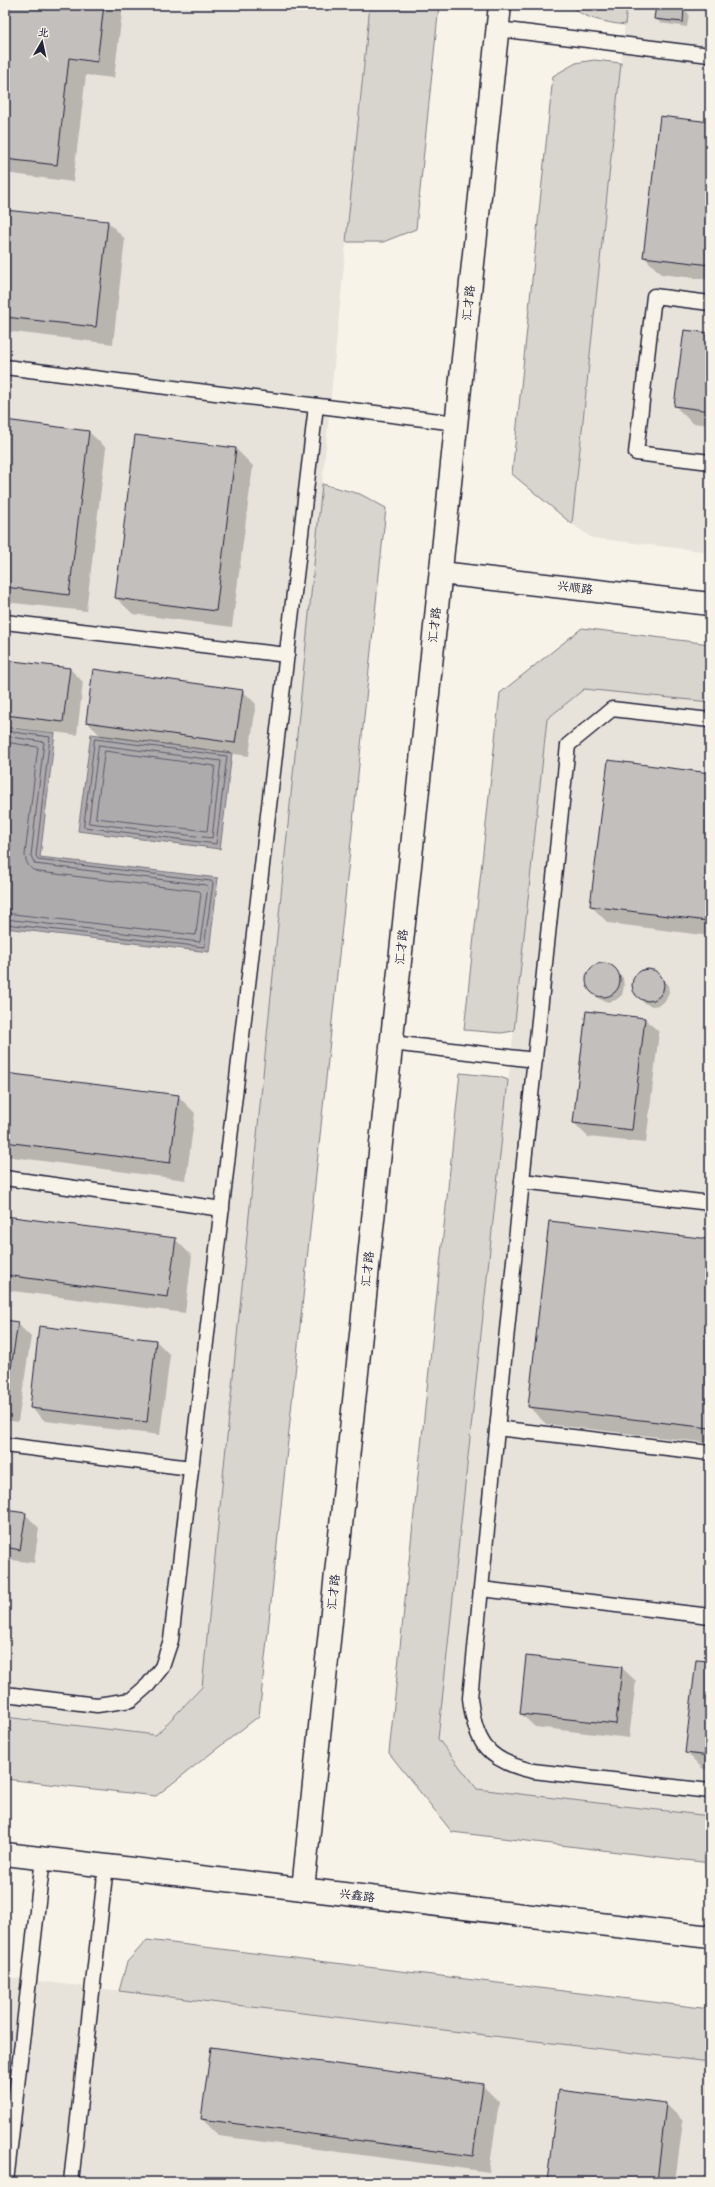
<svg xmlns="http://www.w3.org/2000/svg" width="715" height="2187" viewBox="0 0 715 2187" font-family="Pangolin,'LXGW WenKai TC',sans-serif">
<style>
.built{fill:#e7e3db}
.green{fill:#d8d5cf;stroke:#7d7c85}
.water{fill:#aeabad;stroke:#76747f}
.shadow{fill:#0003}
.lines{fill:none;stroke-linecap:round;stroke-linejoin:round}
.shore{stroke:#5a5969;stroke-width:1}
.building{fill:#c2bfbd;stroke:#22223b}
.lane-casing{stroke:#22223b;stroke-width:17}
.secondary-casing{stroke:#22223b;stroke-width:25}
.lane{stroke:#f7f3e8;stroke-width:14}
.secondary{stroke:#f7f3e8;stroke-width:22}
.labels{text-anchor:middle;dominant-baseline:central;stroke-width:4;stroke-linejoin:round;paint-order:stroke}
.street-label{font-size:12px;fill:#22223b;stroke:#f7f3e8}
</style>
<rect width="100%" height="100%" fill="#f7f3e8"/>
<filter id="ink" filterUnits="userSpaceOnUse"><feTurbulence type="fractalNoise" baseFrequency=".025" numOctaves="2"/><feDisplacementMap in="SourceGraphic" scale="8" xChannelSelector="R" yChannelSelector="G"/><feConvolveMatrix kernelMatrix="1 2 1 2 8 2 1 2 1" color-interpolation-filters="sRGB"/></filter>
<g filter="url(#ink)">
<!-- built -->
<g class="built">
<path d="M5 5H370L202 1687 156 1735 5 1717Z"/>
<path d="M627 5H710V552L592 538 572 524Z"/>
<path d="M584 689 710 702V1816L477 1789 438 1739 547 719Z"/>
<path d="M5 1977 710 2062V2182H5Z"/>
</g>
<!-- green -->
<g class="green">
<path d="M370 5H439L416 229 383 242H346Z"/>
<path d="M569 5H627L625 25C604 22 585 19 569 5Z"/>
<path d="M594 60 621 63 572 524 512 474 553 76 576 63Z"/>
<path d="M322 484 360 494 386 508 259 1716 156 1796 5 1779V1717L156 1735 202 1687Z"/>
<path d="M582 628 710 644V702L584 689 547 719 514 1031 501 1033 464 1030 500 693Z"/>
<path d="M460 1073 500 1077 508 1080 438 1739 477 1789 710 1816V1863L452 1832 389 1753Z"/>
<path d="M147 1940 710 2009V2062L119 1991 127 1962Z"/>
</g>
<!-- water -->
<g class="water">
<path d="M5 727 55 733 40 857 218 878 209 952 5 928Z"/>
<path d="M91 734 232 753 220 849 78 831Z"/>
</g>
<!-- shadow -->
<g class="shadow">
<path d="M5 5H123L114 78 86 75 73 182 5 173Z"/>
<path d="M671 5H710V10L682 7 689 14 687 27 660 23 655 18 674 8Z"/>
<path d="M710 123V280L661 274 644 257Z"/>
<path d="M5 211 108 222 125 239 113 344 5 331Z"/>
<path d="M710 334V425L692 423 675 406Z"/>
<path d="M5 421 89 432 106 448 86 611 5 602Z"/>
<path d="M236 449 253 466 232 627 133 614 116 598Z"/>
<path d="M5 661 70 669 83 682 77 735 5 726Z"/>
<path d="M242 690 256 704 249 756 101 736 87 722Z"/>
<path d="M710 774V936L608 923 591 906Z"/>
<path d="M604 964 612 967 623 978 624 986 622 995 616 1000 608 1002 599 999 588 988 587 979 589 972 595 966Z"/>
<path d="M650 970 658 973 668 985 669 992 666 1000 660 1005 652 1006 644 1003 634 991 633 984 636 976 642 971Z"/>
<path d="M645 1019 659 1032 646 1143 588 1137 574 1123Z"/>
<path d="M5 1074 178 1096 195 1113 186 1180 5 1156Z"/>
<path d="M5 1217 175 1239 192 1256 185 1313 5 1290Z"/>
<path d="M710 1240V1443L546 1424 529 1407Z"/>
<path d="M5 1321 17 1323 31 1337 18 1422 5 1420Z"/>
<path d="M40 1327 156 1341 170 1355 160 1435 45 1421 31 1408Z"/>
<path d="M5 1511 25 1514 39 1528 34 1563 5 1559Z"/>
<path d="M710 1662V1770L703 1769 686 1752Z"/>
<path d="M622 1668 636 1681 629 1738 535 1727 521 1714Z"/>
<path d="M482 2085 499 2102 489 2172 219 2136 202 2119Z"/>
<path d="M666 2104 683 2121 675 2182H548Z"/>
</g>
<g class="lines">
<!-- shore -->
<g class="shore">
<path d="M5 731 50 737 36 856 38 860 211 881 213 883 204 947 5 924"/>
<path d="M5 736 44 742 31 856 35 864 206 885 208 887 200 942 5 919"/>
<path d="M95 739 227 756 216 844 84 827Z"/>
<path d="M5 742 38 747 25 855C26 864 30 870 39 872L199 891 201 893 196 933 195 935 5 913"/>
<path d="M99 745 221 761 212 838 89 823Z"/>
<path d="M105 751 215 766 207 831 96 818Z"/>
</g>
</g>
<!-- building -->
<g class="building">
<path d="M5 5H104L97 62 69 58 57 165 5 159Z"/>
<path d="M656 5 684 8 683 22 654 19Z"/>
<path d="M660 116 710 122V265L643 257Z"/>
<path d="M5 210 108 221 96 327 5 317Z"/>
<path d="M684 330 710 333V411L674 406Z"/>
<path d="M5 420 89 431 69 595 5 587Z"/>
<path d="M135 435 236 448 216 611 115 598Z"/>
<path d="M5 660 70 668 63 722 5 715Z"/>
<path d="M93 669 243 690 235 743 86 722Z"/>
<path d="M608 760 710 773V897L707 921 590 906Z"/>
<circle cx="603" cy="980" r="17"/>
<circle cx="648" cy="985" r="16"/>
<path d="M586 1011 645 1018 632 1130 573 1123Z"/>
<path d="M5 1073 179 1095 170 1163 5 1142Z"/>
<path d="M5 1216 176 1238 168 1297 5 1275Z"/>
<path d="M549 1221 710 1239V1428L528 1407Z"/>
<path d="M5 1320 18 1322 5 1408Z"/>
<path d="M39 1326 156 1340 147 1422 30 1408Z"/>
<path d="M5 1510 26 1513 20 1550 5 1547Z"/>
<path d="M526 1656 622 1667 616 1724 520 1714Z"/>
<path d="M696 1660 710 1661V1756L685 1753Z"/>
<path d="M211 2047 483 2084 473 2156 201 2119Z"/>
<path d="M558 2090 666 2103 657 2182H547Z"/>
</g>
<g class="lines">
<defs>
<g id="lane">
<path d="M498 29 710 55"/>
<path d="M710 303 654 296 636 453 710 462"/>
<path d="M5 367 456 423"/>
<path d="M5 622 287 655"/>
<path d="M710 720 612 709 568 745 522 1181 710 1203"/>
<path d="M392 1043 535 1060"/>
<path d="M5 1178 222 1209"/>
<path d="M522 1181 470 1698C475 1743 487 1761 533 1771L710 1791"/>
<path d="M497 1428 710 1453"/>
<path d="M5 1445 191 1468"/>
<path d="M481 1589 710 1616"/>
<path d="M5 1694 97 1705 131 1700 148 1685 162 1667 171 1640 316 406"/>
<path d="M6 2182 43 1858"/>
<path d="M71 2182 106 1866"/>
</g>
<g id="secondary">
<path d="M441 573 710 604"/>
<path d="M5 1854 710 1937"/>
<path d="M303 1889 500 5"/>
</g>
</defs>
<!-- lane casing -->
<use href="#lane" class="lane-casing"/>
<!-- secondary casing -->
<use href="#secondary" class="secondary-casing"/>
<!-- lane -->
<use href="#lane" class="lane"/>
<!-- secondary -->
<use href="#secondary" class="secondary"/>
</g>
</g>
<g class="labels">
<!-- street labels -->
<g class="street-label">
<text transform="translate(469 303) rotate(-84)">汇才路</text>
<text transform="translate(575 588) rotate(7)">兴顺路</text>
<text transform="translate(435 625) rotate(-84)">汇才路</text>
<text transform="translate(402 947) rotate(-84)">汇才路</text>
<text transform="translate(368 1269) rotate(-84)">汇才路</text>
<text transform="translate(334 1592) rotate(-84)">汇才路</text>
<text transform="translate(357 1896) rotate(7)">兴鑫路</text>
</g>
</g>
<!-- margin -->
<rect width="715" height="2187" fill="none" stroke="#f7f3e8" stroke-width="20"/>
<rect x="10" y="10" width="695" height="2167" fill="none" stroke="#22223b" stroke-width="1.5" filter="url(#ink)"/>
<!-- north arrow -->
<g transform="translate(42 42) rotate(9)" stroke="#f7f3e8" stroke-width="3" paint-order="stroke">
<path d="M0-3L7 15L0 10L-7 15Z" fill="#22223b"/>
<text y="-6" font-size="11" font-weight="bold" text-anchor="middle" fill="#22223b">北</text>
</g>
</svg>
